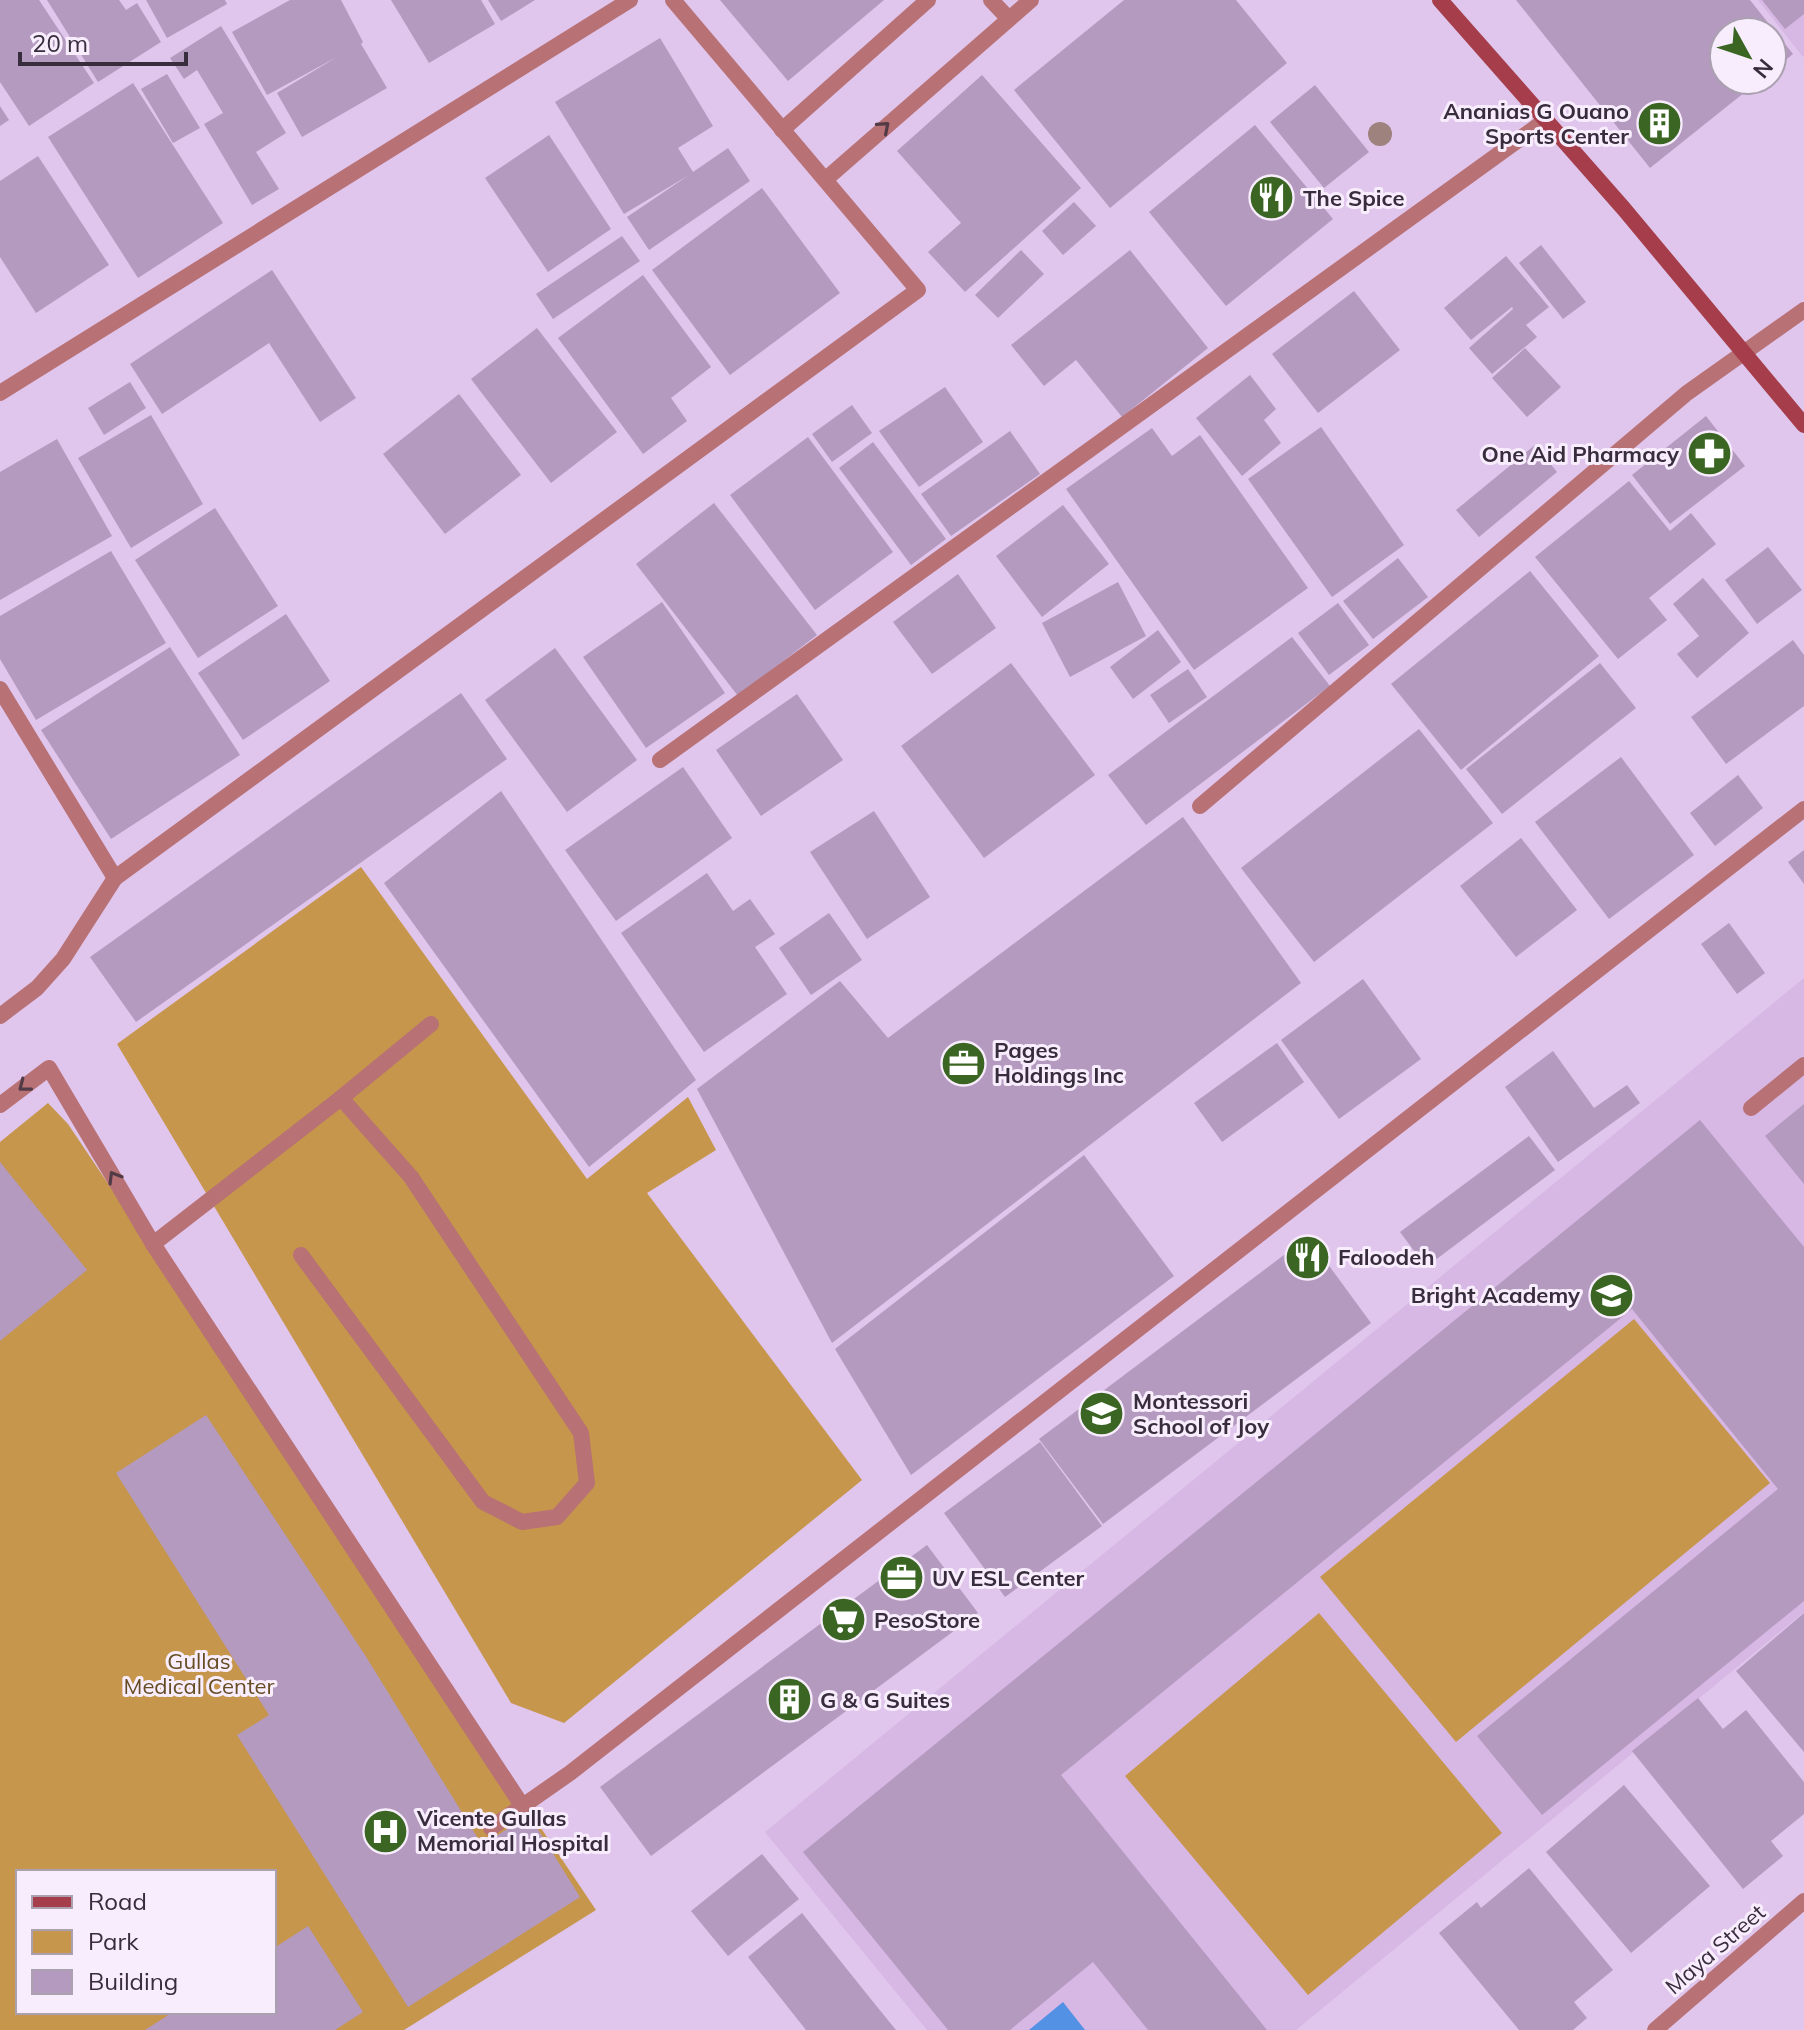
<svg xmlns="http://www.w3.org/2000/svg" width="1804" height="2030" viewBox="0 0 1804 2030" font-family="Mulish,sans-serif">
<style>
.built{fill:#d7b7e4}
.green{fill:#c6964c;fill-rule:evenodd}
.water{fill:#5391e4}
.building{fill:#b49abf}
.lines{fill:none;stroke-linecap:round;stroke-linejoin:round}
.lane{stroke:#b87175;stroke-width:16}
.street{stroke:#b87175;stroke-width:16}
.secondary{stroke:#a53e4a;stroke-width:16}
.tree{fill:#9d827d}
.oneway{stroke:#523b47}
.labels{text-anchor:middle;dominant-baseline:central;stroke-width:6;stroke-linejoin:round;paint-order:stroke}
.poi-label{font-size:22px;font-weight:bold;fill:#382d3c;stroke:#f8edfd;text-anchor:start}
.park-label{font-size:22px;fill:#664c22;stroke:#f8edfd}
.street-label{font-size:22px;fill:#382d3c;stroke:#f8edfd}
</style>
<rect width="100%" height="100%" fill="#e0c5ec"/>
<!-- built -->
<g class="built">
<path d="M1758 0H1804V56L1803 57Z"/>
<path d="M1804 978V1612L1296 2030H927L765 1832Z"/>
</g>
<!-- green -->
<g class="green">
<path d="M361 867 587 1179 688 1097 716 1150 647 1193 862 1480 564 1723 511 1703 117 1044Z"/>
<path d="M48 1103 68 1124 596 1910 404 2030H0V1142ZM18 1872H274V2012H18Z"/>
<path d="M1634 1319 1770 1483 1456 1742 1320 1577Z"/>
<path d="M1319 1613 1502 1833 1308 1995 1125 1776Z"/>
</g>
<!-- water -->
<path class="water" d="M1063 2002 1085 2030H1029Z"/>
<!-- building -->
<g class="building">
<path d="M0 0H39L94 83 29 126 0 82Z"/>
<path d="M47 0H119L126 10 137 3 161 42 98 82Z"/>
<path d="M146 0H225L227 4 167 38Z"/>
<path d="M290 0H341L363 42 361 44 387 88 302 137 277 93 337 57 267 95 232 32Z"/>
<path d="M391 0H481L495 24 429 63Z"/>
<path d="M488 0H535L501 21Z"/>
<path d="M720 0H884L788 81Z"/>
<path d="M1124 0H1236L1287 63 1110 208 1014 90Z"/>
<path d="M1516 0H1750L1793 54 1772 71V32H1724V80H1760L1650 168Z"/>
<path d="M1762 0H1804V14L1785 29Z"/>
<path d="M221 26 286 133 256 152 279 189 252 205 204 124 223 113 197 70 184 79 170 58Z"/>
<path d="M660 38 713 126 678 148 693 172 728 148 750 181 649 250 627 217 689 175 624 214 555 102Z"/>
<path d="M167 74 200 128 173 143 141 89Z"/>
<path d="M982 75 1081 188 965 292 928 252 961 223 897 151Z"/>
<path d="M133 83 223 223 138 278 48 137Z"/>
<path d="M1315 85 1369 152 1324 188 1270 122Z"/>
<path d="M0 106 9 120 0 126Z"/>
<path d="M1255 125 1333 219 1226 306 1149 212Z"/>
<path d="M549 135 611 229 548 272 485 178Z"/>
<path d="M38 156 109 265 36 313 0 257V181Z"/>
<path d="M762 188 840 293 730 375 652 270Z"/>
<path d="M1074 202 1096 226 1063 255 1042 231Z"/>
<path d="M622 236 640 261 553 319 536 294Z"/>
<path d="M1541 245 1586 302 1563 319 1519 263Z"/>
<path d="M1021 250 1044 274 998 318 975 295Z"/>
<path d="M1130 250 1208 348 1122 417 1076 360 1044 386 1011 345Z"/>
<path d="M1506 256 1549 307 1526 325 1537 337 1492 374 1469 348 1513 309 1512 307 1471 340 1444 308Z"/>
<path d="M272 270 356 398 320 422 269 343 162 414 130 364Z"/>
<path d="M643 275 711 367 671 398 687 421 643 454 558 338Z"/>
<path d="M1354 291 1400 350 1318 413 1272 354Z"/>
<path d="M537 328 617 432 551 483 471 379Z"/>
<path d="M1525 348 1561 387 1527 417 1492 378Z"/>
<path d="M1250 375 1276 409 1264 420 1281 443 1242 476 1196 418Z"/>
<path d="M130 382 146 408 104 435 88 408Z"/>
<path d="M945 387 983 442 919 487 879 431Z"/>
<path d="M459 394 521 475 445 534 383 454Z"/>
<path d="M852 405 872 433 832 462 812 434Z"/>
<path d="M151 415 203 504 131 548 78 458Z"/>
<path d="M1706 416 1745 466 1670 524 1632 475Z"/>
<path d="M1321 427 1404 545 1332 597 1248 479Z"/>
<path d="M1152 428 1172 456 1200 435 1308 588 1194 670 1066 489Z"/>
<path d="M1010 431 1040 474 951 536 921 494Z"/>
<path d="M808 437 893 552 815 610 730 495Z"/>
<path d="M57 439 112 536 0 600V472Z"/>
<path d="M873 442 946 539 911 565 839 468Z"/>
<path d="M1535 445 1557 472 1479 537 1456 510Z"/>
<path d="M1629 481 1670 531 1691 513 1716 544 1649 598 1667 620 1618 659 1535 557Z"/>
<path d="M714 503 817 635 738 696 636 564Z"/>
<path d="M1063 505 1109 564 1042 617 996 556Z"/>
<path d="M215 508 278 606 198 658 135 560Z"/>
<path d="M1768 547 1802 590 1757 624 1725 580Z"/>
<path d="M111 551 166 643 36 720 0 659V616Z"/>
<path d="M1398 558 1428 597 1373 639 1343 601Z"/>
<path d="M1530 571 1599 656 1461 770 1391 684Z"/>
<path d="M958 574 996 628 932 674 893 622Z"/>
<path d="M1703 578 1749 633 1697 678 1677 654 1699 636 1673 604Z"/>
<path d="M1118 582 1146 636 1070 677 1042 623Z"/>
<path d="M662 602 725 693 646 748 583 657Z"/>
<path d="M1338 603 1369 645 1329 675 1298 633Z"/>
<path d="M286 614 330 681 243 740 198 673Z"/>
<path d="M1158 630 1181 662 1133 699 1110 667Z"/>
<path d="M1292 637 1330 686 1146 825 1108 775Z"/>
<path d="M1793 640 1804 655V706L1726 764 1691 717Z"/>
<path d="M170 647 240 755 111 839 41 730Z"/>
<path d="M555 648 637 760 567 812 485 700Z"/>
<path d="M1011 663 1095 775 984 858 901 746Z"/>
<path d="M1600 663 1636 708 1502 814 1466 769Z"/>
<path d="M1188 669 1207 697 1169 723 1150 695Z"/>
<path d="M461 693 507 759 136 1022 90 957Z"/>
<path d="M797 694 843 760 761 816 716 750Z"/>
<path d="M1419 729 1493 823 1314 962 1241 868Z"/>
<path d="M1621 757 1694 855 1609 919 1535 822Z"/>
<path d="M683 767 732 838 616 921 565 850Z"/>
<path d="M1738 775 1763 808 1715 846 1690 813Z"/>
<path d="M501 791 696 1080 589 1167 384 883Z"/>
<path d="M874 811 930 897 867 939 810 852Z"/>
<path d="M1183 817 1301 983 832 1343 697 1089 840 981 888 1038Z"/>
<path d="M1521 838 1577 910 1516 957 1460 886Z"/>
<path d="M1804 850V884L1788 862Z"/>
<path d="M707 873 733 911 750 899 775 934 755 947 787 994 704 1052 621 933Z"/>
<path d="M829 913 862 960 811 995 779 948Z"/>
<path d="M1729 923 1765 973 1737 994 1701 944Z"/>
<path d="M1363 979 1421 1059 1339 1119 1281 1040Z"/>
<path d="M1277 1043 1304 1082 1222 1142 1194 1103Z"/>
<path d="M1553 1051 1594 1108 1627 1085 1640 1103 1558 1162 1505 1087Z"/>
<path d="M1804 1104V1184L1765 1136Z"/>
<path d="M1700 1120 1804 1247V1601L1542 1815 1477 1736 1778 1489 1632 1309 1061 1775 1267 2030H1148L1093 1962 1010 2030H948L803 1852Z"/>
<path d="M1529 1136 1555 1170 1426 1267 1400 1232Z"/>
<path d="M1084 1155 1174 1276 911 1475 835 1349Z"/>
<path d="M0 1162 87 1270 0 1341Z"/>
<path d="M1308 1237 1371 1323 1103 1524 1039 1439Z"/>
<path d="M206 1415 365 1655 482 1845 529 1815 580 1897 408 2007 237 1735 269 1715 116 1473Z"/>
<path d="M1040 1442 1102 1526 1005 1597 944 1513Z"/>
<path d="M927 1545 978 1613 651 1856 600 1787Z"/>
<path d="M1804 1613V1752L1736 1671Z"/>
<path d="M1698 1698 1723 1729 1746 1710 1804 1782V1814L1771 1841 1783 1856 1743 1889 1632 1751Z"/>
<path d="M1624 1785 1710 1886 1631 1953 1546 1852Z"/>
<path d="M762 1854 799 1899 728 1956 691 1911Z"/>
<path d="M1529 1868 1613 1970 1574 2002 1587 2018 1573 2030H1519L1439 1933 1477 1902 1481 1908Z"/>
<path d="M802 1913 874 2003 896 2030H806L748 1957Z"/>
<path d="M308 1926 363 2012 335 2030H145L173 2012H274V1948Z"/>
</g>
<g class="lines">
<!-- lane -->
<g class="lane">
<path d="M0 689 115 878"/>
<path d="M1200 806 1687 393 1804 310"/>
<path d="M0 1105 49 1068 153 1244 523 1807"/>
<path d="M1751 1108 1804 1065"/>
<path d="M153 1244 341 1098 431 1024"/>
<path d="M301 1255 483 1502 522 1522 557 1517 587 1483 581 1433 411 1177 341 1098"/>
<path d="M491 1828 570 1773 1804 809"/>
</g>
<!-- street -->
<g class="street">
<path d="M991 0 1008 18"/>
<path d="M782 130 928 0"/>
<path d="M826 179 1031 0"/>
<path d="M0 393 630 0"/>
<path d="M660 760 1546 120"/>
<path d="M0 1016 37 988 63 959 115 878 918 290 673 0"/>
<path d="M1655 2030 1804 1901"/>
</g>
<!-- secondary -->
<path class="secondary" d="M1440 0 1624 209 1804 425"/>
</g>
<!-- trees -->
<circle class="tree" cx="1380" cy="134" r="12"/>
<!-- one-way arrows -->
<defs><path id="oneway-chevron" d="M-2-3.5L2.5 0L-2 3.5" fill="none" stroke-width="1.6" stroke-linecap="round" stroke-linejoin="round" transform="scale(2)"/></defs>
<g class="oneway">
<use href="#oneway-chevron" transform="translate(884 127) rotate(-41)"/>
<use href="#oneway-chevron" transform="translate(24 1086) rotate(142)"/>
<use href="#oneway-chevron" transform="translate(114 1177) rotate(-121)"/>
</g>
<!-- icons -->
<defs>
<symbol id="building-disc" viewBox="-11 -11 22 22"><circle r="9.5" fill="#3a6522" stroke="#f8edfd"/><path d="M-4-6H4V6H1V3H-1V6H-4ZM-2.5-4.3h1.7v1.8h-1.7ZM.8-4.3h1.7v1.8H.8ZM-2.5-1h1.7V.8h-1.7ZM.8-1h1.7V.8H.8Z" fill="#fff"/></symbol>
<symbol id="restaurant-disc" viewBox="-11 -11 22 22"><circle r="9.5" fill="#3a6522" stroke="#f8edfd"/><path d="M-5-6h1v4h1v-4h1v4h1v-4h1v5L-1.5 .5V6h-2V.5L-5-1ZM5-6V6H3V1.5H1.5Q1.5-4 5-6Z" fill="#fff"/></symbol>
<symbol id="pharmacy-disc" viewBox="-11 -11 22 22"><circle r="9.5" fill="#3a6522" stroke="#f8edfd"/><path d="M-2-6h4v4h4v4h-4v4h-4v-4h-4v-4h4Z" fill="#fff"/></symbol>
<symbol id="office-disc" viewBox="-11 -11 22 22"><circle r="9.5" fill="#3a6522" stroke="#f8edfd"/><path d="M-6-3h4V-5.5h4V-3h4V5H-6ZM-1-4.5V-3h2v-1.5ZM-6 0V1H6V0Z" fill="#fff"/></symbol>
<symbol id="school-disc" viewBox="-11 -11 22 22"><circle r="9.5" fill="#3a6522" stroke="#f8edfd"/><path d="M0-5L7-2L0 1L-7-2ZM-4 1L0 2.5L4 1V4Q0 6-4 4Z" fill="#fff"/></symbol>
<symbol id="supermarket-disc" viewBox="-11 -11 22 22"><circle r="9.5" fill="#3a6522" stroke="#f8edfd"/><path d="M-6-5.5h2.5l.6 2H6L4.5 2H-2.5L-4.4-4H-6ZM-1.5 3.2a1.3 1.3 0 1 0 .1 0ZM3 3.2a1.3 1.3 0 1 0 .1 0Z" fill="#fff"/></symbol>
<symbol id="hospital-disc" viewBox="-11 -11 22 22"><circle r="9.5" fill="#3a6522" stroke="#f8edfd"/><path d="M-5-5h3v3.5h4V-5h3V5h-3V1.5h-4V5h-3Z" fill="#fff"/></symbol>
</defs>
<g fill-rule="evenodd">
<use href="#building-disc" x="1634" y="98" width="51" height="51"/>
<use href="#restaurant-disc" x="1246" y="172" width="51" height="51"/>
<use href="#pharmacy-disc" x="1684" y="428" width="51" height="51"/>
<use href="#office-disc" x="938" y="1038" width="51" height="51"/>
<use href="#restaurant-disc" x="1282" y="1232" width="51" height="51"/>
<use href="#school-disc" x="1586" y="1270" width="51" height="51"/>
<use href="#school-disc" x="1076" y="1388" width="51" height="51"/>
<use href="#office-disc" x="876" y="1552" width="51" height="51"/>
<use href="#supermarket-disc" x="818" y="1594" width="51" height="51"/>
<use href="#building-disc" x="764" y="1674" width="51" height="51"/>
<use href="#hospital-disc" x="360" y="1806" width="51" height="51"/>
</g>
<g class="labels">
<!-- poi labels -->
<g class="poi-label">
<text x="1629" y="111" text-anchor="end">Ananias G Ouano<tspan x="1629" dy="25">Sports Center</tspan></text>
<text x="1303" y="198">The Spice</text>
<text x="1679" y="454" text-anchor="end">One Aid Pharmacy</text>
<text x="994" y="1050">Pages<tspan x="994" dy="25">Holdings Inc</tspan></text>
<text x="1338" y="1257">Faloodeh</text>
<text x="1580" y="1295" text-anchor="end">Bright Academy</text>
<text x="1133" y="1401">Montessori<tspan x="1133" dy="25">School of Joy</tspan></text>
<text x="932" y="1578">UV ESL Center</text>
<text x="874" y="1620">PesoStore</text>
<text x="820" y="1700">G &amp; G Suites</text>
<text x="417" y="1818">Vicente Gullas<tspan x="417" dy="25">Memorial Hospital</tspan></text>
</g>
<!-- park labels -->
<g class="park-label">
<text x="199" y="1661">Gullas<tspan x="199" dy="25">Medical Center</tspan></text>
</g>
<!-- street labels -->
<g class="street-label">
<text transform="translate(1715 1949) rotate(-41)">Maya Street</text>
</g>
</g>
<!-- legend -->
<rect x="16" y="1870" width="260" height="144" fill="#f8edfd" stroke="#aba0b0" stroke-width="2"/>
<rect x="32" y="1896" width="40" height="12" fill="#a53e4a" stroke="#aba0b0" stroke-width="2"/>
<text x="88" y="1910" font-size="24" fill="#382d3c">Road</text>
<rect x="32" y="1930" width="40" height="24" fill="#c6964c" stroke="#aba0b0" stroke-width="2"/>
<text x="88" y="1950" font-size="24" fill="#382d3c">Park</text>
<rect x="32" y="1970" width="40" height="24" fill="#b49abf" stroke="#aba0b0" stroke-width="2"/>
<text x="88" y="1990" font-size="24" fill="#382d3c">Building</text>
<!-- north arrow -->
<g transform="translate(1748 56) rotate(130)"><circle r="38" fill="#f8edfd" stroke="#aba0b0" stroke-width="2"/>
<path d="M0-6L14 30L0 20L-14 30Z" fill="#3a6522"/>
<text y="-12" font-size="22" font-weight="bold" text-anchor="middle" fill="#382d3c">N</text>
</g>
<!-- scale -->
<path d="M20 52v12h166v-12" fill="none" stroke="#382d3c" stroke-width="4"/>
<text x="32" y="52" font-size="24" fill="#382d3c" stroke="#f8edfd" stroke-width="6" paint-order="stroke">20 m</text>
</svg>
